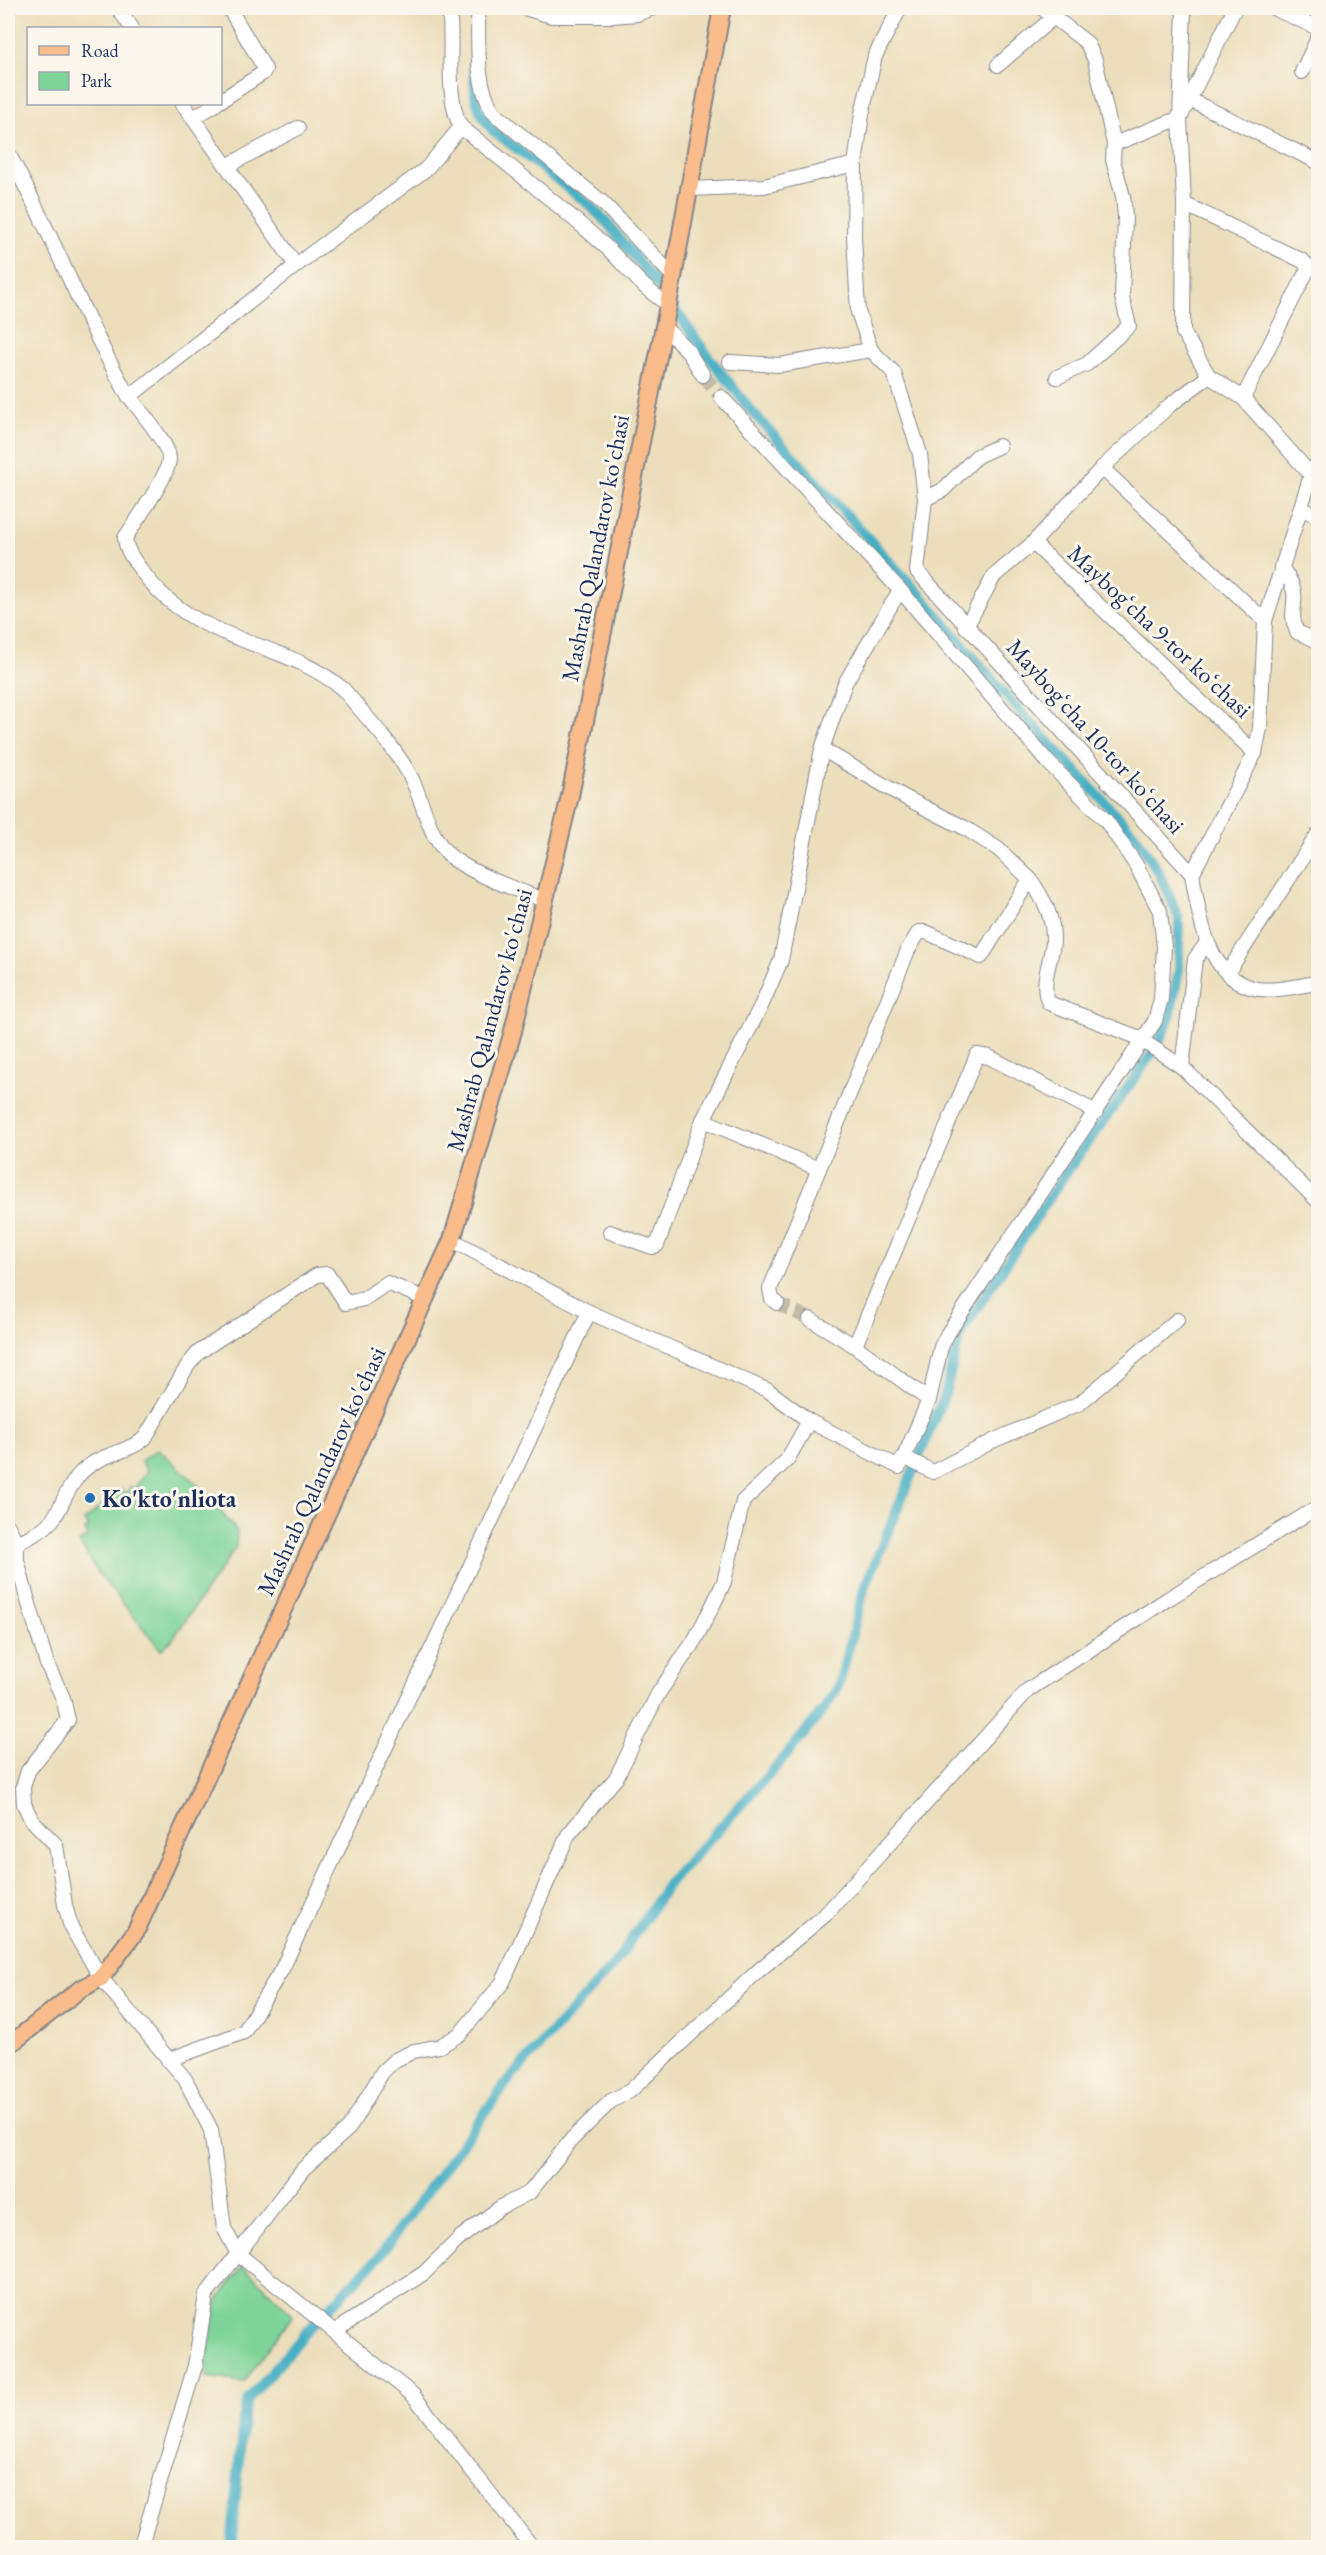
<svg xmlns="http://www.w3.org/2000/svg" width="1326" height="2555" viewBox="0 0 1326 2555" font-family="'EB Garamond',serif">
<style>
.green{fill:#7ed498;stroke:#4c827b;stroke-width:1.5}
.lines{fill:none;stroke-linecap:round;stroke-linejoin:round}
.canal{stroke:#46afc4;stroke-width:10}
.minor-tunnel{stroke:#c2bba8;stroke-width:14;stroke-dasharray:14 7;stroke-linecap:butt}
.minor-casing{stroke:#84868c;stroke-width:16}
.major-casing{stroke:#84868c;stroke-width:20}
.minor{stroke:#fff;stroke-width:14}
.major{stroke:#f9bc8a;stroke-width:16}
.poi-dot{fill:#1f6fb2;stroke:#fbf7ec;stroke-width:2}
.labels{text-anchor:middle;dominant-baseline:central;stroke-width:6;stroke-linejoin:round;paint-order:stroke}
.street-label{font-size:24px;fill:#1b2f5e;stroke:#fbf7ec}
.poi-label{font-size:24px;font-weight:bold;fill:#1b2f5e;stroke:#fbf7ec;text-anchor:start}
</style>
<rect width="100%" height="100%" fill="#fbf7ec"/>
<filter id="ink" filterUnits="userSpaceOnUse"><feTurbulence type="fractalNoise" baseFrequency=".0167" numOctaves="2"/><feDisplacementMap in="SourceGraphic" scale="12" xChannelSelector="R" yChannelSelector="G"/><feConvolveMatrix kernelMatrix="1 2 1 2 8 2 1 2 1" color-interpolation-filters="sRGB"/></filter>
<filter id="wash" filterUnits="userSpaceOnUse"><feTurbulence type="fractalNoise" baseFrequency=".008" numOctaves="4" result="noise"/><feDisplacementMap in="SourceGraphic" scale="24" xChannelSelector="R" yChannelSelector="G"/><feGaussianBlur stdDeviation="1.35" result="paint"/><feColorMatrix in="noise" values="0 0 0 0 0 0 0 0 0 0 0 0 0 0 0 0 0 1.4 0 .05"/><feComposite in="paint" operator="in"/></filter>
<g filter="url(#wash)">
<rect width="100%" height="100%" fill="#ecdebb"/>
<!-- green -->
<g class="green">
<path d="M158 1449 199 1486 237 1531 236 1547 171 1641 161 1650 98 1573 79 1542 88 1537 85 1530 89 1527 84 1521 120 1490 126 1494 131 1487 134 1489 147 1471 141 1461Z"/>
<path d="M243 2266 293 2315 244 2382 206 2377V2363L217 2301Z"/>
</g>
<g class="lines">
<!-- canal -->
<path class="canal" d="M231 2548 243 2419 248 2399 318 2319 378 2258 508 2081 616 1962 669 1883 785 1757 825 1708 839 1685 864 1589 945 1394 958 1343 964 1328 1065 1174 1157 1047 1170 1016 1179 969V918L1159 873 1136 836 1007 697 926 601 754 414 708 356 659 287 607 223 587 203 492 130C473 106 474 94 474 64"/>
</g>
</g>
<g filter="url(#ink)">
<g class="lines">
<!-- minor-tunnel -->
<g class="minor-tunnel">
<path d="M703 375 721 397"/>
<path d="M777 1303 810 1319"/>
</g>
<defs>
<g id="minor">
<path d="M118 8 132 28"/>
<path d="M449 8C454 44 444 95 461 127"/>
<path d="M478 8C479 42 474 83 494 113L604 204 673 276"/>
<path d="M524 8 552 16H612V8"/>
<path d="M900 8 875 56 862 114 855 164 854 236 858 312 871 350 894 373 920 454 925 499 917 571 1192 874"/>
<path d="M1042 8 1087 43 1095 60 1114 144 1180 118 1235 8"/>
<path d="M1184 8 1180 118 1184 204 1183 332 1209 376 1243 398 1311 475"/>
<path d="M1273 8 1318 28"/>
<path d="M612 16 637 14 653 8"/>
<path d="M998 65 1054 17"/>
<path d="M1302 72 1318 38"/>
<path d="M1190 100 1318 162"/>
<path d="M220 101 263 73 265 69 229 8"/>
<path d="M183 104 296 265"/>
<path d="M193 118 216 104"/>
<path d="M8 153C51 230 81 313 125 390 134 405 170 443 169 459 169 476 135 522 125 538 126 551 134 560 141 570 195 646 280 637 343 689 365 716 391 742 408 772 425 800 426 839 455 860 482 878 516 889 546 901"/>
<path d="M227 166 298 128"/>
<path d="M689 189 764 186 855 164"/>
<path d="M1184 204 1303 261 1309 267 1243 398"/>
<path d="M664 327 687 350 703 375"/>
<path d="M730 362 779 365 871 350"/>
<path d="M1057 377 1087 364 1129 326 1122 297 1125 217 1123 196 1113 160 1114 144"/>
<path d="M129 397 308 256 426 169 461 127C510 166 558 204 604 245 626 265 642 289 668 304"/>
<path d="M721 397 900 590 1048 762 1107 822 1136 865 1160 911 1164 947 1161 999 1155 1021 948 1333 941 1347 929 1400 904 1457 933 1472 995 1440 1080 1403 1177 1320"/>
<path d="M1102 468 1265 621"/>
<path d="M925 499 943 490 977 456 999 446"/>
<path d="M1302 509 1318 516"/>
<path d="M1033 543 1255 753"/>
<path d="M1281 567C1307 600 1285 605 1297 632L1318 641"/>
<path d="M966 627 994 576 1033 543 1102 468 1170 405 1209 376"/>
<path d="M822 749 906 798 965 828 998 849 1030 879"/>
<path d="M1192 874 1255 753 1260 728 1265 621 1311 475 1318 461"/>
<path d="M1192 874C1199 912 1205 973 1250 987 1270 994 1298 985 1318 983"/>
<path d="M1206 944 1195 959 1182 1067 1318 1201"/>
<path d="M1228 972 1318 834"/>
<path d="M703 1120 819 1169"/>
<path d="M610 1232 652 1247 657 1245 703 1120 762 1004 781 960 822 749 845 683 900 590"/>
<path d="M452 1240 589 1312 769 1391 809 1421 899 1467 904 1457"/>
<path d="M777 1303 772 1299 770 1289 908 950 919 932H926L981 957 1030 879C1043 898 1054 917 1053 941 1052 960 1039 984 1049 1003L1137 1037 1182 1067"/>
<path d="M810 1319 855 1346 929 1400"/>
<path d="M855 1346 977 1055 989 1057 1096 1112"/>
<path d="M8 1526 17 1544V1560L26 1594 47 1664 63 1698 68 1720 28 1771 23 1787 24 1804 31 1819 56 1845 65 1905 71 1927 101 1978 185 2079 211 2130 224 2228 238 2254 413 2395 533 2548"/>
<path d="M10 1543C18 1544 23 1540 31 1536 64 1519 57 1502 78 1476 98 1452 126 1455 145 1438L188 1365 199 1352 317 1275 327 1274 346 1303 364 1299 387 1283 426 1299"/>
<path d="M168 2060 244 2032 282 1969 589 1312"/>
<path d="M335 2331 424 2273 461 2237 501 2207 530 2192 572 2139 611 2101 630 2091 758 1971 825 1915 1028 1690 1166 1600 1318 1507"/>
<path d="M140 2548 195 2366 206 2295 303 2169 349 2128 383 2071 395 2060 414 2051 440 2046 460 2034 503 1982 568 1835 616 1778 658 1694 694 1641 712 1607 724 1582 743 1501 787 1460 809 1421"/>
</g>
<path id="major" d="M8 2046 79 1990 101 1978 136 1931 452 1240 512 1035 570 796 664 327 722 8"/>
</defs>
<!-- minor casing -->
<use href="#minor" class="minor-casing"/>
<!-- major casing -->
<use href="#major" class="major-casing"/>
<!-- minor -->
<use href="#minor" class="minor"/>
<!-- major -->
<use href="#major" class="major"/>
</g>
</g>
<!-- markers -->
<circle class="poi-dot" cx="90" cy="1498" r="6"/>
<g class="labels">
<!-- street labels -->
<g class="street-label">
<text transform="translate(595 548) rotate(-79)">Mashrab Qalandarov ko'chasi</text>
<text transform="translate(1160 631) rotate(43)">Maybogʻcha 9-tor koʻchasi</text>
<text transform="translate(1096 736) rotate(48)">Maybogʻcha 10-tor koʻchasi</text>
<text transform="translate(489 1020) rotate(-75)">Mashrab Qalandarov ko'chasi</text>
<text transform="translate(321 1471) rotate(-65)">Mashrab Qalandarov ko'chasi</text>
</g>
<!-- poi labels -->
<g class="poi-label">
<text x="102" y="1498">Ko'kto'nliota</text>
</g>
</g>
<!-- margin -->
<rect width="1326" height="2555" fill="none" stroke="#fbf7ec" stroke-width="30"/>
<!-- legend -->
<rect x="27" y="27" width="195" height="78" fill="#fbf7ec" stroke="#a1a7b3" stroke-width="1.5"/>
<rect x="39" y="46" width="30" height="9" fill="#f9bc8a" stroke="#a1a7b3" stroke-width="1.5"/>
<text x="81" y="57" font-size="18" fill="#1b2f5e">Road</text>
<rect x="39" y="72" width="30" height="18" fill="#7ed498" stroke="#a1a7b3" stroke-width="1.5"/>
<text x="81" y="87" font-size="18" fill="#1b2f5e">Park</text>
</svg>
